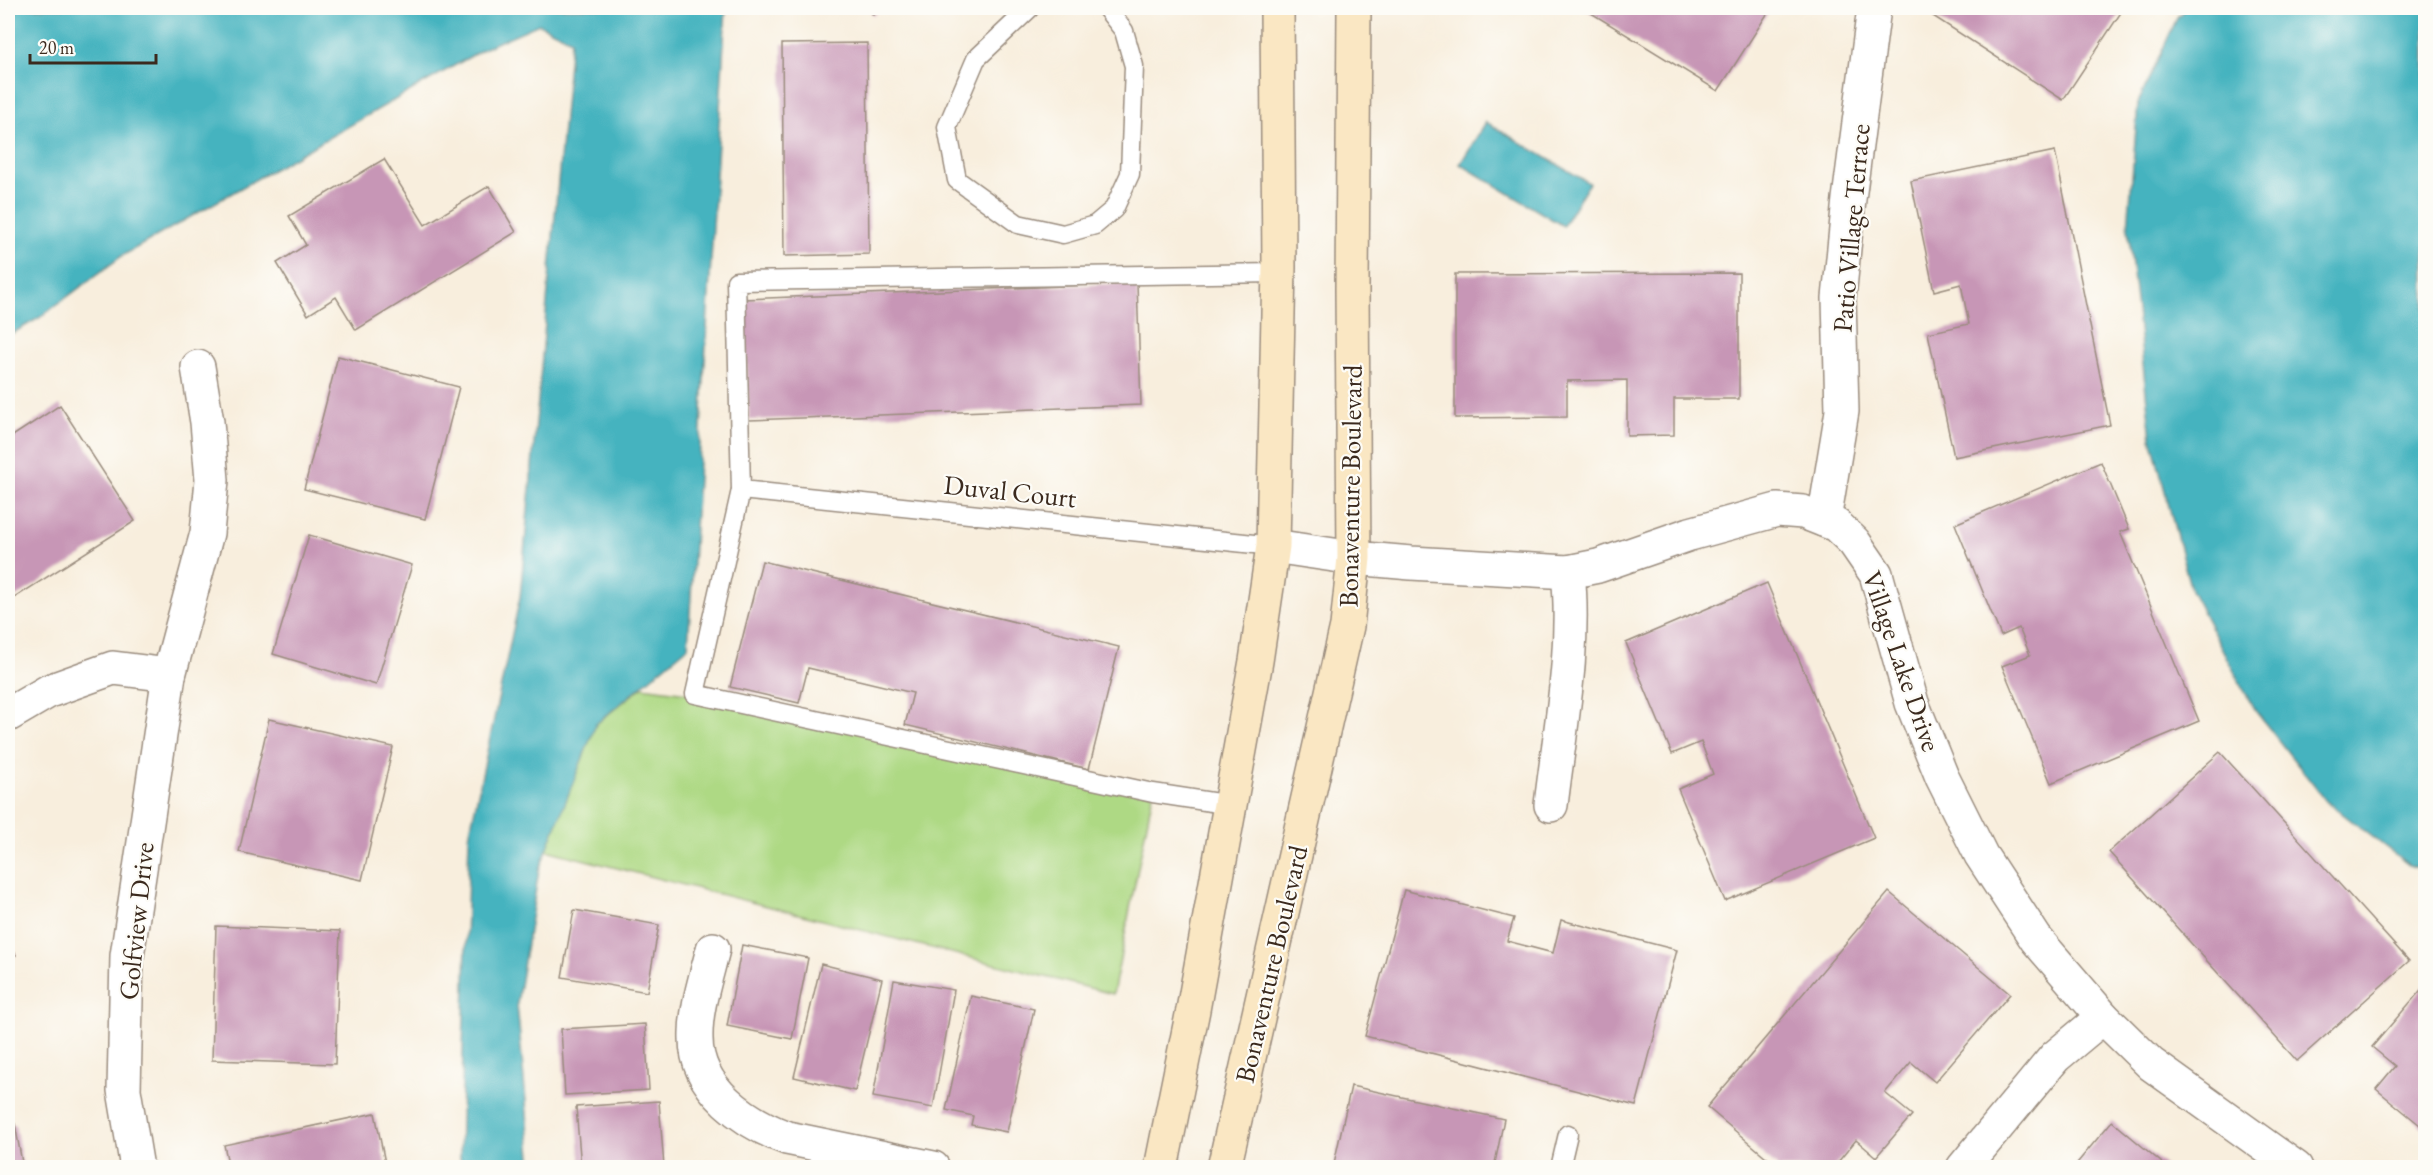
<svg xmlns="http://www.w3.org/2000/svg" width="2433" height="1175" viewBox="0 0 2433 1175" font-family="'EB Garamond',serif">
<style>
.green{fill:#aed984;stroke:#748251;stroke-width:1.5}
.water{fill:#44b3bf;stroke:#406e6e;stroke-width:1.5}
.building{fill:#c796b6}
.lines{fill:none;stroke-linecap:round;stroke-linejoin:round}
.service-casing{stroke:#9a8c7e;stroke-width:21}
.minor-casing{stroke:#9a8c7e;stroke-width:36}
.secondary-casing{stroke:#9a8c7e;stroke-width:36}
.service{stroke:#fff;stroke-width:18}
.minor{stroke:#fff;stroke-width:33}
.secondary{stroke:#fae7c3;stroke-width:33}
.labels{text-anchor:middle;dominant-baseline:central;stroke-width:4.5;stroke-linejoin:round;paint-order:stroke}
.street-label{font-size:27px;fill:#3b2a1e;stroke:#fdfcf7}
</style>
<rect width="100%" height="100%" fill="#fdfcf7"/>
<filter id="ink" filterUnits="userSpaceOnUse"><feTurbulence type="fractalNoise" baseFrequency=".0167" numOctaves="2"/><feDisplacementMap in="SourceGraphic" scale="12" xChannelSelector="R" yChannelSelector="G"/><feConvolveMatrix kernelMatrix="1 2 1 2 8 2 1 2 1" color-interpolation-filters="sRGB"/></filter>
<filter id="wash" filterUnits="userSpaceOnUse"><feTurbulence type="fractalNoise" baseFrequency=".008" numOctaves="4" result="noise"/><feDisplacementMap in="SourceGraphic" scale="24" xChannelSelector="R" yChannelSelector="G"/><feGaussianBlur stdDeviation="1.35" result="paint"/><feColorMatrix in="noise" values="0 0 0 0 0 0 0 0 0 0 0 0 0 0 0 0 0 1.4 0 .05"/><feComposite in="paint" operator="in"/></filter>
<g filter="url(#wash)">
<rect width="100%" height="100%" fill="#f8eedd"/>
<!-- green -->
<path class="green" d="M642 687 695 694 1153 793 1113 994 546 850 596 724Z"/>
<!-- water -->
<g class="water">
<path d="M19 8H726L688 647 596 724 539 870 517 1004 532 1167H462L460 1158 469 836 520 597 571 40 539 24 487 47 122 256 39 318 8 336V26Z"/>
<path d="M2186 8H2425V871L2409 865 2326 801 2254 709 2191 590 2151 438 2128 228 2138 103 2178 16Z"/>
<path d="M1486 122 1589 183 1563 226 1460 164Z"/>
</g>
<g id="blocks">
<!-- building -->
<g class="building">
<path d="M868 8H884L873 15Z"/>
<path d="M1583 8H1771L1718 91Z"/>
<path d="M1939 8H2124L2063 100 1933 16Z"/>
<path d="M867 43 869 254 784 256 782 44Z"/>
<path d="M2055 151 2110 425 1954 457 1928 333 1969 324 1961 284 1934 291 1911 181Z"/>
<path d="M384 159 425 225 489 186 516 232 356 330 336 297 308 315 277 263 306 245 289 216Z"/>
<path d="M1739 273V399H1674V435L1627 436V380L1567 381V417L1455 418V274Z"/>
<path d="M1137 283 1141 405 749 420 744 299Z"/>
<path d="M338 356 459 387 425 519 304 489Z"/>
<path d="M60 405 135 521 8 602V439Z"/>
<path d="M2101 462 2129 529 2120 532 2199 721 2051 783 2002 666 2030 655 2019 628 2001 636 1955 524Z"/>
<path d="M309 535 412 565 376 685 273 654Z"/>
<path d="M762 561 1119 647 1089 769 905 725 913 693 808 668 799 703 730 687Z"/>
<path d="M1767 583 1874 838 1725 901 1678 789 1713 774 1701 742 1672 754 1626 643Z"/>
<path d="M269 719 393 747 362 880 239 852Z"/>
<path d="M2220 752 2409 961 2297 1061 2109 852Z"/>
<path d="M1404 890 1514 918 1507 941 1553 953 1561 920 1677 950 1636 1106 1365 1036Z"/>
<path d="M1889 892 2010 994 1935 1082 1911 1062 1885 1093 1912 1115 1876 1157 1856 1140 1833 1168H1779L1707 1107Z"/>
<path d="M574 910 659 925 647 992 562 977Z"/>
<path d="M216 926 340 931 335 1064 212 1060Z"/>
<path d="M8 941 16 955 8 960Z"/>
<path d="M742 945 808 958 792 1039 727 1026Z"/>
<path d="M821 964 882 979 855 1091 794 1077Z"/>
<path d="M894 980 954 990 933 1108 873 1097Z"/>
<path d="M2426 984V1130L2376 1089 2395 1066 2372 1047Z"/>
<path d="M971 996 1034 1009 1007 1132 971 1125 973 1116 946 1110Z"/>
<path d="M645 1024 649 1090 565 1095 561 1029Z"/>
<path d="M1351 1086 1504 1119 1494 1168H1333Z"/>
<path d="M659 1101 664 1167 581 1168 576 1107Z"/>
<path d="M375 1113 386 1168H229L224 1145Z"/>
<path d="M2112 1121 2168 1168H2073Z"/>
<path d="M15 1124 23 1168H8V1126Z"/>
</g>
</g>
</g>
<g filter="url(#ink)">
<use href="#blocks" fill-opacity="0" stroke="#9a8c7e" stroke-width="1.5"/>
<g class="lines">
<defs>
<g id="service">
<path d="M1030 8 976 59 947 127 957 180 1018 224 1063 234 1095 225 1114 209 1130 174 1134 66 1124 31 1106 8"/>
<path d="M741 490 1273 546"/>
<path d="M1231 805 1153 793 695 694 741 490 736 281 1278 273"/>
<path d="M1560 1168 1568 1134"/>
</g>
<g id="minor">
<path d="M1824 520 1842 411 1839 298 1849 199 1874 8"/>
<path d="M1273 546 1354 558 1411 563 1568 572 1598 566 1690 534 1777 510 1803 512 1836 525 1854 542 1876 574 1912 703 1942 777 1981 855 2036 939 2103 1017 2151 1064 2296 1168"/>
<path d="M8 715 49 691 113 668 169 675"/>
<path d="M1551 805C1560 728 1576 649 1568 572"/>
<path d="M713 949C706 978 695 1009 696 1039 696 1089 746 1123 787 1138L933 1168"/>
<path d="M137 1168 124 1090 127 956 169 675 207 533 212 480 207 422 198 367"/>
<path d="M1963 1168 2055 1057 2103 1017"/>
</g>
<g id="secondary">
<path d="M1161 1168 1193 1010 1256 661 1273 546 1279 267 1277 8"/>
<path d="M1224 1168 1347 626 1354 558 1352 289 1354 8"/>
</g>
</defs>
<!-- service casing -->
<use href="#service" class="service-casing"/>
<!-- minor casing -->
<use href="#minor" class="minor-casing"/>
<!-- secondary casing -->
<use href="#secondary" class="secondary-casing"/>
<!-- service -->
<use href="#service" class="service"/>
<!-- minor -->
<use href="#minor" class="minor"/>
<!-- secondary -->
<use href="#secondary" class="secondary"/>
</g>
</g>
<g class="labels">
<!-- street labels -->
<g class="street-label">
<text transform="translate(1851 228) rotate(-85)">Patio Village Terrace</text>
<text transform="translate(1350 486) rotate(-89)">Bonaventure Boulevard</text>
<text transform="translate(1010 491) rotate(6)">Duval Court</text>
<text transform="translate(1902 661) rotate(71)">Village Lake Drive</text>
<text transform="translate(136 921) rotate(-84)">Golfview Drive</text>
<text transform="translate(1271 964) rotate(-77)">Bonaventure Boulevard</text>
</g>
</g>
<!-- margin -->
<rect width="2433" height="1175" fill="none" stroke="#fdfcf7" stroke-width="30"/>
<!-- scale -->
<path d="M30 54v9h126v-9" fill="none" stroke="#3b2a1e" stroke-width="3"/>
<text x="39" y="54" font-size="18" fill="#3b2a1e" stroke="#fdfcf7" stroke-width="4.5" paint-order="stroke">20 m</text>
</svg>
